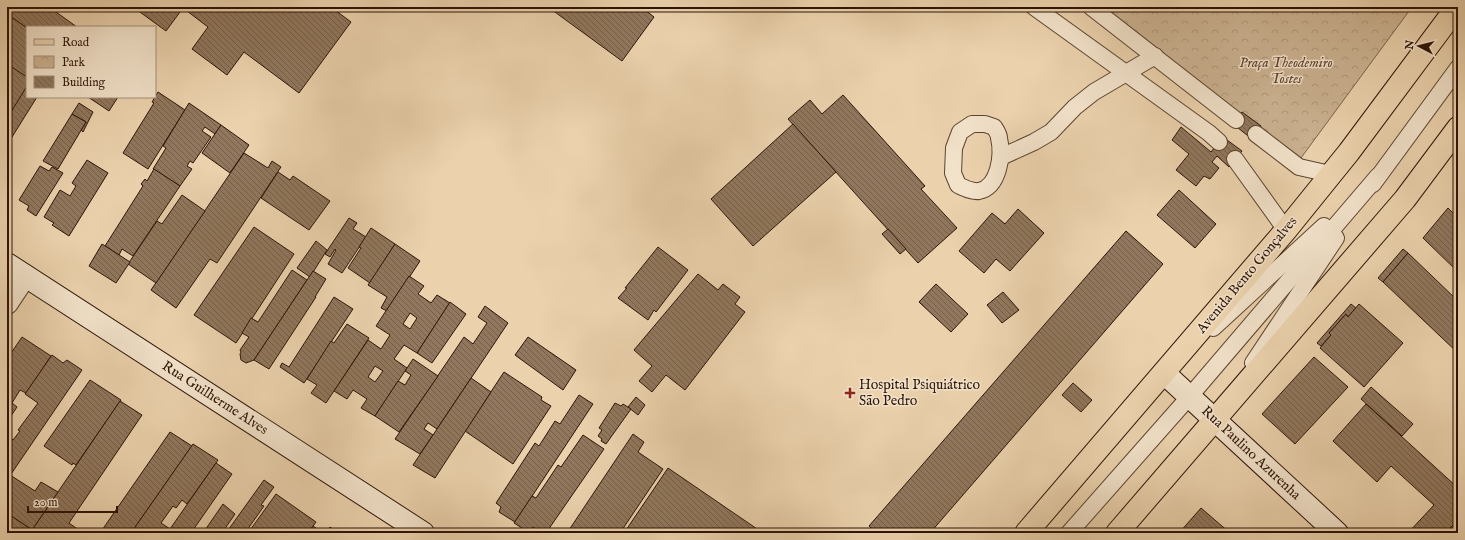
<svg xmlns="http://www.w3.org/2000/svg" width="1465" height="540" viewBox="0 0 1465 540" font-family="'IM FELL English',serif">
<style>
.park{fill:url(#park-crowns);stroke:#7c634c}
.building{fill:url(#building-back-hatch);stroke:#2d1407;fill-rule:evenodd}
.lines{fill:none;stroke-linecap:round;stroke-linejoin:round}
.lane-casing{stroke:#5c4430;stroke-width:18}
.street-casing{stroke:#5c4430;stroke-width:24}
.secondary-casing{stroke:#2d1407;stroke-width:24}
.primary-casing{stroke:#2d1407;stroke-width:24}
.lane{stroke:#f2e2ca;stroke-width:16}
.street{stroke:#f2e2ca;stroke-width:22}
.secondary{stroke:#f2e2ca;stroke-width:22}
.primary{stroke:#ebd2ad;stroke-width:22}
.poi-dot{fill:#8f2418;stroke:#f2e2ca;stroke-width:1.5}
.labels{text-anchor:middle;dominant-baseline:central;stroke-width:3;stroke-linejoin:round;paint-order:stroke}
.park-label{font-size:14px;font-style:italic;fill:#5c4330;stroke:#f2e2ca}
.street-label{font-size:14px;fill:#2d1407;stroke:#f2e2ca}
.poi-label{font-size:14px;fill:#2d1407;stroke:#f2e2ca;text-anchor:start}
</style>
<defs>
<pattern id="park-crowns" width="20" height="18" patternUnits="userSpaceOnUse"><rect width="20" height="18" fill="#cbb291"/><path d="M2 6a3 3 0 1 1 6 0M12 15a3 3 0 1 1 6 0" fill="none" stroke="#af987c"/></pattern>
<pattern id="building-back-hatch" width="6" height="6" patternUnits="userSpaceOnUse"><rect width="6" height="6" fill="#90775d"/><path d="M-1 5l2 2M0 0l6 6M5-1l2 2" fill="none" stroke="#76604b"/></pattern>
</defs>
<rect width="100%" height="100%" fill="#ebd2ad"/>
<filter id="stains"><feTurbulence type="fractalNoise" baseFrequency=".005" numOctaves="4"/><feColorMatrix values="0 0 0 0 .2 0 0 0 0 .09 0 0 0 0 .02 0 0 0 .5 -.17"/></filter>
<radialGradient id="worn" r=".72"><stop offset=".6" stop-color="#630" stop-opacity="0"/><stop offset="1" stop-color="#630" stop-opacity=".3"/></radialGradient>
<!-- park -->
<path class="park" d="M1099 7H1412L1298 162Z"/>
<!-- building -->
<g class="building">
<path d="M7 7H49L77 27 27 28 7 14Z"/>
<path d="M133 7H331L351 22 299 93 244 52 227 75 192 49 208 27 183 8 166 31Z"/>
<path d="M548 7H641L654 17 622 61Z"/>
<path d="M7 14 27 28V97H37L7 145Z"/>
<path d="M7 64 27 77V86L11 112 8 110 7 111Z"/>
<path d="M158 92 185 110 148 169 123 153 154 103 152 102Z"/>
<path d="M843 95 925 186 921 189 957 228 918 263 788 119 810 100 822 114Z"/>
<path d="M88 97H118L109 111Z"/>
<path d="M79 103 93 112 83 132 81 130 86 122 72 114Z"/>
<path d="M189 103 221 125 215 134 205 127 202 131 211 137 193 163 190 161 187 166 192 169 180 186 153 169 166 148 163 146Z"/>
<path d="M1242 112 1261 126 1252 139 1233 124Z"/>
<path d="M72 114 86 122 58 169 43 161Z"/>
<path d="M793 124 836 172 753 246 711 199Z"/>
<path d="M221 125 249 145 230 173 202 153Z"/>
<path d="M1181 127 1211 152 1223 137 1242 151 1229 167 1217 156 1212 162 1219 168 1210 179 1204 176 1196 186 1176 170 1189 154 1172 140Z"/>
<path d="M244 153 268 168 272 161 281 167 217 263 210 259 176 308 151 290Z"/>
<path d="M87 160 108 173 69 236 52 225 54 223 44 217 60 190 70 196 76 186 72 183Z"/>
<path d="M40 166 49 171 52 167 63 173 36 216 27 210 29 206 19 200Z"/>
<path d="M154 169 180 186 133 256 122 249 119 255 105 246 143 186 141 184 145 179 147 181Z"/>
<path d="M278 172 290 180 293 176 330 201 309 230 261 198Z"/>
<path d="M1179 190 1216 224 1195 248 1157 215Z"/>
<path d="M182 195 205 211 156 283 128 264 157 221 162 224Z"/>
<path d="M1448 208 1458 218V272L1423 238Z"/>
<path d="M1018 209 1044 233 1010 271 996 259 984 273 959 251 992 213 1005 224Z"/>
<path d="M349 218 357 223 353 229 366 237 342 273 328 264 336 250 335 249 330 257 325 254Z"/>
<path d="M254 227 294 254 236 343 194 315Z"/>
<path d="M371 228 395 244 370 283 348 268 361 248 359 247Z"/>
<path d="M888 229 906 249 900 254 882 234Z"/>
<path d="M1126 231 1163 264 930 533H877L869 526Z"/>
<path d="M316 241 327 250 310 277 297 268Z"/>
<path d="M102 244 130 262 116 283 89 266Z"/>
<path d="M395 244 420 261 387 311 381 308 387 297 368 285Z"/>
<path d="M658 247 688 270 656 312 654 310 648 320 618 298 627 288H625Z"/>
<path d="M1403 249 1408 253 1383 282 1378 278Z"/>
<path d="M1408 253 1458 301V353L1383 282Z"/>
<path d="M292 270 307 280 254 360 246 363 241 360 240 354 241 352 240 350 249 337 242 333 251 318 258 322Z"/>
<path d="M313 271 326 279 315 297H316L269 369 254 360Z"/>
<path d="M698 274 718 290 723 284 740 297 735 304 745 312 685 390 666 375 652 392 639 381 652 366 634 350Z"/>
<path d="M409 276 424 286 418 294 431 303 437 295 450 303 417 353 404 345 394 359 407 368 375 416 361 408 367 399 353 390 347 399 334 391 368 340 381 349 390 335 376 326ZM410 313 417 318 410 329 403 324ZM375 366 383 371 375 382 368 377Z"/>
<path d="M936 284 968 314 951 332 919 302Z"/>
<path d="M1003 292 1019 310 1002 323 987 305Z"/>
<path d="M334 297 353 309 304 383 280 367 282 363 289 367Z"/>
<path d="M450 302 466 314 432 363 417 353Z"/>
<path d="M1351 304 1356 308 1348 317 1346 314 1329 333 1331 335 1321 346 1317 343Z"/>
<path d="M1359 304 1403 343 1364 387 1320 348 1331 335 1329 333 1346 314 1348 317Z"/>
<path d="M485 306 508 323 437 429 428 423 424 429 433 435 420 454 395 439 464 337 473 344 487 323 478 317Z"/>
<path d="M347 324 369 338 326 403 311 393 317 385 307 379 331 341 334 343Z"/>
<path d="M22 337 51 356 26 393 20 390 12 403 17 407 7 422V359Z"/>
<path d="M528 337 576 370 563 390 515 355Z"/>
<path d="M52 355 63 363 67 360 82 370 7 480V436L13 440 20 431 18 430 38 403 25 394Z"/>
<path d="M1314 357 1348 387 1295 444 1262 414Z"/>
<path d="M413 359 438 376 399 432 375 416 398 381 405 385 411 375 405 371Z"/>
<path d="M504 372 542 397 541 400 551 406 513 464 465 431Z"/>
<path d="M471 378 491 392 435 478 413 465Z"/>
<path d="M90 380 121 400 76 465 73 463 72 465 44 446Z"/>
<path d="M1073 383 1092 400 1081 412 1062 395Z"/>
<path d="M1371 387 1413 424 1402 436 1361 399Z"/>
<path d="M579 395 593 404 515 522 499 512 501 507 496 503 535 443 539 446 555 421 560 424Z"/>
<path d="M636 397 645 405 638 415 628 407Z"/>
<path d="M120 401 142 415 69 523 83 533H37L32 530Z"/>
<path d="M615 403 621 406 623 404 631 409 606 444 601 441 602 439 598 436 602 430 599 428Z"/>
<path d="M1366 404 1458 488V520L1445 533H1408L1434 505 1391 466 1377 482 1333 441Z"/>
<path d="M170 432 192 446 131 533H100Z"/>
<path d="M633 434 644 442 638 452 663 469 620 533H567Z"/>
<path d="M583 435 604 449 546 533H542L533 527 530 533 514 523 532 496 536 498 558 465 561 467Z"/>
<path d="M193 444 218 460 216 463 187 504 182 500 176 508 173 506 161 523 170 529 167 533H131Z"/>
<path d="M216 463 232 474 191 533H171L169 531 170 529Z"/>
<path d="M668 468 763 533H624Z"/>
<path d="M10 475 35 491 41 482 58 492 32 530 7 513V480Z"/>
<path d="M264 480 274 487 261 505 264 506 245 533H226Z"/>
<path d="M276 494 316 522 308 533H248Z"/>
<path d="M223 504 235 514 222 533H203Z"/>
<path d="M1201 508 1230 533H1179Z"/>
<path d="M7 513 32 530 37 533H8L11 529 7 527Z"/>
<path d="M1458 520V533H1445Z"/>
<path d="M313 526 323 533H308Z"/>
<path d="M330 527 338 533H326Z"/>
</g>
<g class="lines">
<defs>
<g id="lane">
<path d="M1034 7 1209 133 1219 142"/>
<path d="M1091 7 1236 120"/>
<path d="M972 124H985L994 127C996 130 999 134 999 138 1003 155 999 187 979 191 972 192 964 188 958 185L953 173 954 148 960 132Z"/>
<path d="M1256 134 1299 167 1330 174"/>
<path d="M1001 157 1034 142 1051 132 1075 107 1094 92 1155 56"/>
<path d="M1235 159 1286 230"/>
<path d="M1373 184 1458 68"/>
<path d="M1213 328 1324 226"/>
<path d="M1253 363 1336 238"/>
<path d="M1069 533 1190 396 1378 176"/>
</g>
<path id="street" d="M7 303 25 276"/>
<g id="secondary">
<path d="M7 264 423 533"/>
<path d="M1164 373 1337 533"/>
</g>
<g id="primary">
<path d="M1026 533 1286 230 1349 152 1457 7"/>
<path d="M1117 533 1405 199 1458 128"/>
</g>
</defs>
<!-- lane casing -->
<use href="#lane" class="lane-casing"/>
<!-- street casing -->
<use href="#street" class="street-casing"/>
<!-- secondary casing -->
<use href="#secondary" class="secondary-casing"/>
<!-- primary casing -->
<use href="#primary" class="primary-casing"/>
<!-- lane -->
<use href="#lane" class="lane"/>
<!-- street -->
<use href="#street" class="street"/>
<!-- secondary -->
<use href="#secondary" class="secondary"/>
<!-- primary -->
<use href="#primary" class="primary"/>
</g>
<!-- markers -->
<path class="poi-dot" d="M848 387h4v4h4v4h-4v4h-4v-4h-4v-4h4z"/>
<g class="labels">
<!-- park labels -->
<g class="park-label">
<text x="1286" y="63">Praça Theodemiro<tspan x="1286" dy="16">Tostes</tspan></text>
</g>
<!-- street labels -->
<g class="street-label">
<text transform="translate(1247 275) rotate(-50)">Avenida Bento Gonçalves</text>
<text transform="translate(215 398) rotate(33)">Rua Guilherme Alves</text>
<text transform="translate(1251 453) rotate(43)">Rua Paulino Azurenha</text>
</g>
<!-- poi labels -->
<g class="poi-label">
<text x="859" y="385">Hospital Psiquiátrico<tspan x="859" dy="16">São Pedro</tspan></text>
</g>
</g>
<!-- margin -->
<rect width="1465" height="540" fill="none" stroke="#ebd2ad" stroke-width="24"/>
<rect x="8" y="8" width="1449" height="524" fill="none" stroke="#2d1407" stroke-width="2"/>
<rect x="12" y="12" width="1441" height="516" fill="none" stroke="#2d1407"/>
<!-- legend -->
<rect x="26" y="26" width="130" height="72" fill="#f2e2ca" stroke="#a3907c"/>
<rect x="34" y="39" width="20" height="6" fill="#ebd2ad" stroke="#a3907c"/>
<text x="62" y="46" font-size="12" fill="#2d1407">Road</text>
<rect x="34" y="56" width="20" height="12" fill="url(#park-crowns)" stroke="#a3907c"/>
<text x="62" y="66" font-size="12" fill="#2d1407">Park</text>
<rect x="34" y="76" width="20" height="12" fill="url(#building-back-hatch)" stroke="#a3907c"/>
<text x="62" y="86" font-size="12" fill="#2d1407">Building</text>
<!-- north arrow -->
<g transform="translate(1419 46) rotate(277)" stroke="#f2e2ca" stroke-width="3" paint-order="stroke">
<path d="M0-3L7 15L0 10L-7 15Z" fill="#2d1407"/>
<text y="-6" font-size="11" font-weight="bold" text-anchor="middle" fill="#2d1407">N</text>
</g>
<!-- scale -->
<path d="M28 506v6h89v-6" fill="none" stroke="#2d1407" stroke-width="2"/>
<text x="34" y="506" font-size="12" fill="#2d1407" stroke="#f2e2ca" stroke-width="3" paint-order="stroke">20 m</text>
<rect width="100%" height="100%" filter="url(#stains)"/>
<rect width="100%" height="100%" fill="url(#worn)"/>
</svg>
